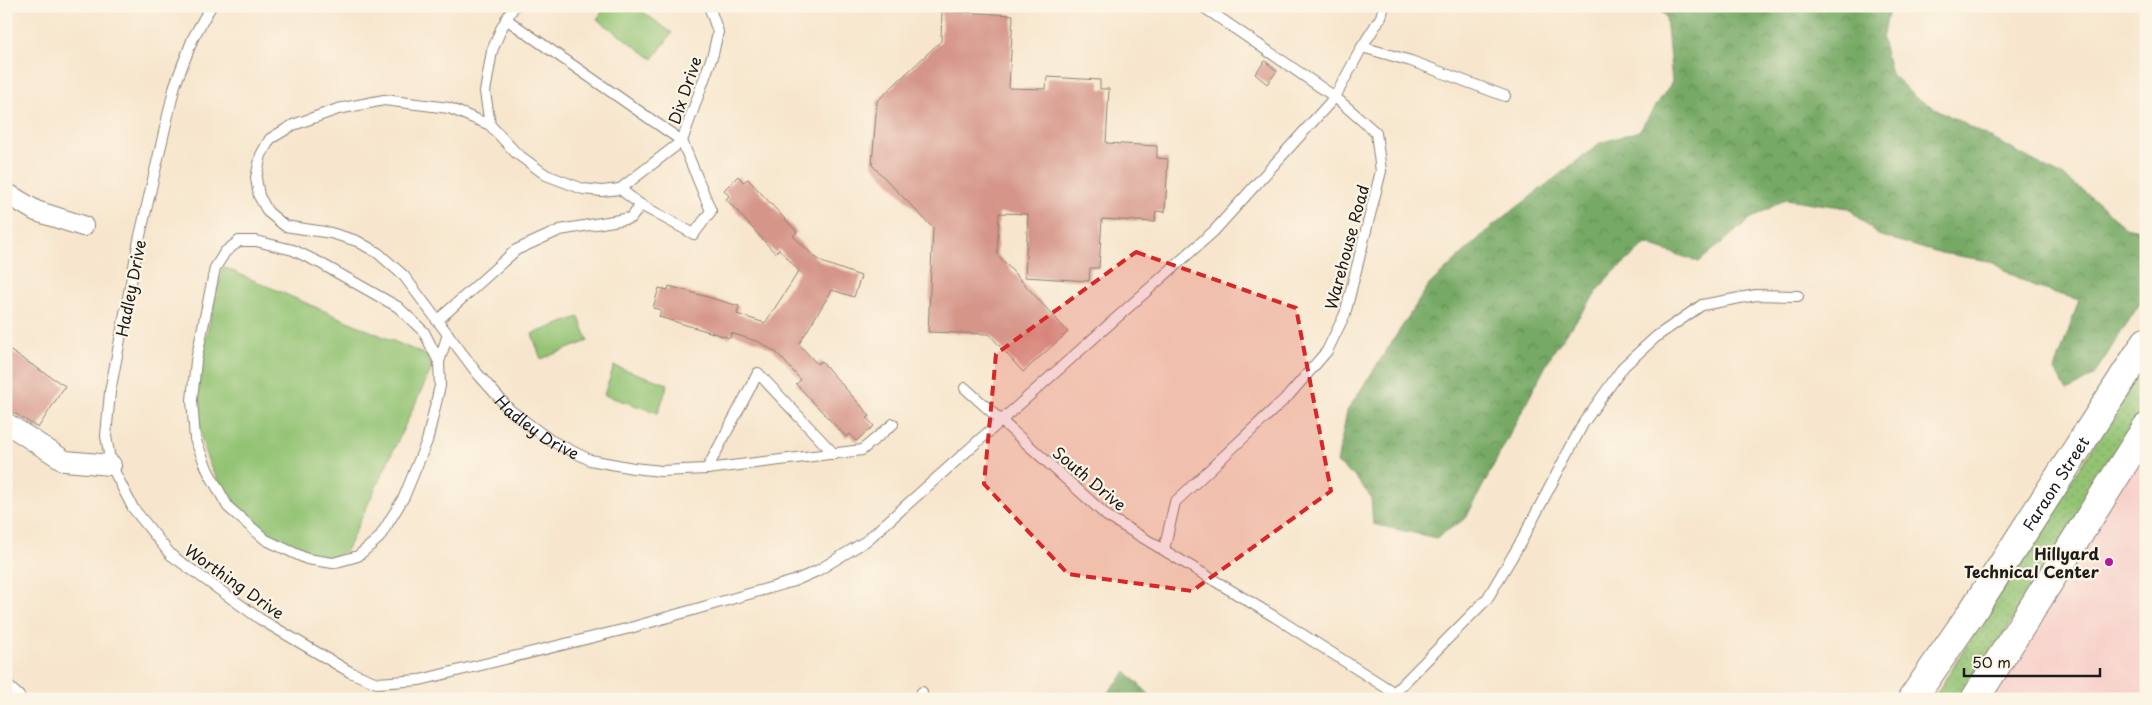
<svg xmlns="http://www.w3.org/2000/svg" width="2152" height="705" viewBox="0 0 2152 705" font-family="'Playpen Sans',sans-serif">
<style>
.built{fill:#f7d0ca}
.grass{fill:url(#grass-dots);stroke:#587048}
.forest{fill:url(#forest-crowns);stroke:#496240}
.garden{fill:#93c373;stroke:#587048}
.building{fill:#d59589}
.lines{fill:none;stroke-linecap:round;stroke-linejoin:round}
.lane-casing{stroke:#8a8174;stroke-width:12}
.street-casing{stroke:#8a8174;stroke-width:22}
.secondary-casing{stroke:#8a8174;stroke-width:30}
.lane{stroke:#fff;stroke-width:10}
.street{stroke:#fff;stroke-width:20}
.secondary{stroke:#fff;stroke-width:28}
.marked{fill:#d62828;fill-opacity:0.2;stroke:#d62828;stroke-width:4;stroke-dasharray:10 6;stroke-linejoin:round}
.poi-dot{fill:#b5179e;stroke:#fcf5e5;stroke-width:2}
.labels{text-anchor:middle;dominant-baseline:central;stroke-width:4.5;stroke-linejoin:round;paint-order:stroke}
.street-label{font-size:16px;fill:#1c1c1c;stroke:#fcf5e5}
.poi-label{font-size:16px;font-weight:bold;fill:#1c1c1c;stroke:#fcf5e5;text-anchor:end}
</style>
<defs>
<pattern id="grass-dots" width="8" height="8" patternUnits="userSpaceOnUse" patternTransform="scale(1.25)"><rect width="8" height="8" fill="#93c373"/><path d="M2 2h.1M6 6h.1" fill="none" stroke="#7ea763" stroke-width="1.8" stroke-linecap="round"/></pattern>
<pattern id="forest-crowns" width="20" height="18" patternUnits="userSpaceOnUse" patternTransform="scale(1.25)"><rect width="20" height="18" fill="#76a965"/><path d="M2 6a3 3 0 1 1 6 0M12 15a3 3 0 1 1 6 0" fill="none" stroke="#608952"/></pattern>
</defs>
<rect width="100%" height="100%" fill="#fcf5e5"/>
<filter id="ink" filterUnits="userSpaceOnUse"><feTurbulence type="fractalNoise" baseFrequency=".02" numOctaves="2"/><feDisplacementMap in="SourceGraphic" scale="10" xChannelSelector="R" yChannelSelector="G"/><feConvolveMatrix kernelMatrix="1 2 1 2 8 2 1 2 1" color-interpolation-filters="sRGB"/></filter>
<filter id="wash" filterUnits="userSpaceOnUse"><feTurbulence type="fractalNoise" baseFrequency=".0096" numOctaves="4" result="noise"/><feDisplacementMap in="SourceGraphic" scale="20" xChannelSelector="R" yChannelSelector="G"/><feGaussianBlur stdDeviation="1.12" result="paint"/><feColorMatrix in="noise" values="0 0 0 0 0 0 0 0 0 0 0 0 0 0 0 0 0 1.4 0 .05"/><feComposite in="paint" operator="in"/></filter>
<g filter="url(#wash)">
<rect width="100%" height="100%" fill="#f7e6cd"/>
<!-- built -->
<path class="built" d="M2146 448V699H1987Z"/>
<!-- grass -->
<path class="grass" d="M2146 363V411L1962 699H1933Z"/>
<!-- forest -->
<g class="forest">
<path d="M1654 6H1890L1882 39 1891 74 1916 98 2066 178 2099 203 2124 227 2146 231V294L2093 376 2067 391 2055 370 2079 300 2035 287 1989 261 1935 252 1878 235 1848 208 1786 199 1750 219 1699 262 1646 244 1608 277 1553 352 1466 518 1436 538 1373 524 1371 497 1355 477 1337 463 1347 411 1429 285 1489 229 1600 143 1639 131 1672 82 1666 16Z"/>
<path d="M1126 672 1154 699H1102Z"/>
</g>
<!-- garden -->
<g class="garden">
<path d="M606 6H635L672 33 653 59 597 19Z"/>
<path d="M223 267 428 356 432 368 346 551C341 553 334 558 329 558 312 558 294 547 279 540 267 534 257 524 247 514 169 446 203 353 223 267Z"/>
<path d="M579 317 588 341 541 359 532 334Z"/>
<path d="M614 366 668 384 658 413 604 395Z"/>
</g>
<g id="blocks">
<!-- building -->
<g class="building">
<path d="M942 11 1013 15 1009 88 1046 89 1047 77 1100 80V89H1109L1106 143 1157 146V158L1168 159 1165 212 1156 211 1155 222 1102 219 1099 268H1090L1089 281 1025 277 1028 214 999 213 997 254 1068 332 1023 372 989 334 928 332 933 228 872 165 877 101 941 41Z"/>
<path d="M1265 61 1277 71 1267 84 1255 74Z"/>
<path d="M738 176 743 182 748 179 797 232 793 236 815 257 824 263 861 276 854 297 832 290 799 344 817 364 821 361 870 416 867 418 874 426 856 441 850 434 846 437 796 384 801 380 777 353 759 342 731 333 730 338 659 317 661 310 653 308 659 288 668 290 669 286 739 306 737 314 765 323 799 271 779 249 775 253 726 199 729 196 724 190Z"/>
<path d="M6 348 65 386 38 428 6 408Z"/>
</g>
</g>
</g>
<g filter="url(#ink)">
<use href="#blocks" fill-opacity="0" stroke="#8a8174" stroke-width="1"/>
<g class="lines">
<defs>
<g id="lane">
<path d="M211 6 193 38 175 85 139 240 110 392 106 436 111 465 133 508 171 555 260 619 350 672 377 683 420 680 630 628 794 581 817 571 866 541 1214 231 1335 97 1362 47 1381 17 1384 6"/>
<path id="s1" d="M709 6 718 32 713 54 682 141 620 189 602 191 583 189 546 175 516 153 490 125 449 108 384 100 338 109 293 125 270 139 261 155 256 178 259 196 268 212 285 226 331 233 357 241 378 253 404 276 477 373 510 410 550 440 590 460 633 468 661 471 707 469 862 450 893 424"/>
<path d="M506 19 682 141 711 211 694 234 641 205 620 189"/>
<path d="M1362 47 1411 61 1505 96"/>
<path d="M490 125 485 92 492 51 501 29 514 6"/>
<path d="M437 321 516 250 560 230 631 218 641 205"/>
<path d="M439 362 424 332 398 307 320 263 293 250 256 241H239L225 252 215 268 196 361 192 400 195 439 208 471 228 507 266 540 307 559 333 563 358 556 379 538 404 497 427 441 440 386 439 362 448 334"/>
<path d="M965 388 1107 516 1275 617 1404 699"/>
<path d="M707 469 758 373 834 454"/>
<path d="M1164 550 1175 502 1289 395 1327 351 1345 314 1381 171 1376 133 1358 117 1335 97 1202 6"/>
<path d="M1394 693 1487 599 1522 540 1584 422 1624 366 1657 336 1702 305 1756 295 1798 296"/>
<path d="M918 699 922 692"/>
</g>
<g id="street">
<path d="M6 193 36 211 83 226"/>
<path d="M6 423 65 461 111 465"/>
<path d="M6 691 15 699"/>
</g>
<g id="secondary">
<path id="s2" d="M1912 699 1972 612 2146 342"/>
<path d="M1975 699 2146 428"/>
</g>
</defs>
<!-- lane casing -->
<use href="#lane" class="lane-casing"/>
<!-- street casing -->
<use href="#street" class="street-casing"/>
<!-- secondary casing -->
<use href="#secondary" class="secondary-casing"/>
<!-- lane -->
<use href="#lane" class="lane"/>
<!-- street -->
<use href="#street" class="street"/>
<!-- secondary -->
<use href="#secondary" class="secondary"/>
</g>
</g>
<!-- marked area -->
<path class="marked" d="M1136 252 1296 308 1331 491 1192 591 1068 574 984 484 996 354Z"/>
<!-- markers -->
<circle class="poi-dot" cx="2109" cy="562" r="5"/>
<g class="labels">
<!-- street labels -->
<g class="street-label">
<text transform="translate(684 90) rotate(-71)">Dix Drive</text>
<text transform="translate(1346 247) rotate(-75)">Warehouse Road</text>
<text transform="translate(130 288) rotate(-79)">Hadley Drive</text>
<text stroke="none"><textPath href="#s1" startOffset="1041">Hadley Drive</textPath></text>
<text transform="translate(1090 478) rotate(40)">South Drive</text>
<text stroke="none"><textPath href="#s2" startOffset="259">Faraon Street</textPath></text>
<text transform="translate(235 581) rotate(35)">Worthing Drive</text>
</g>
<!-- poi labels -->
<g class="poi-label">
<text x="2099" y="553">Hillyard<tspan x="2099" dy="18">Technical Center</tspan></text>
</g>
</g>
<!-- margin -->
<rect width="2152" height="705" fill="none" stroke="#fcf5e5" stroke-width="25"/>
<!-- scale -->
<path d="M1964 668v8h136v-8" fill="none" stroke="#1c1c1c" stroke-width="2.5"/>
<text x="1972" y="668" font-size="15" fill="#1c1c1c" stroke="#fcf5e5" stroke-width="4" paint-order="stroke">50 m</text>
</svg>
